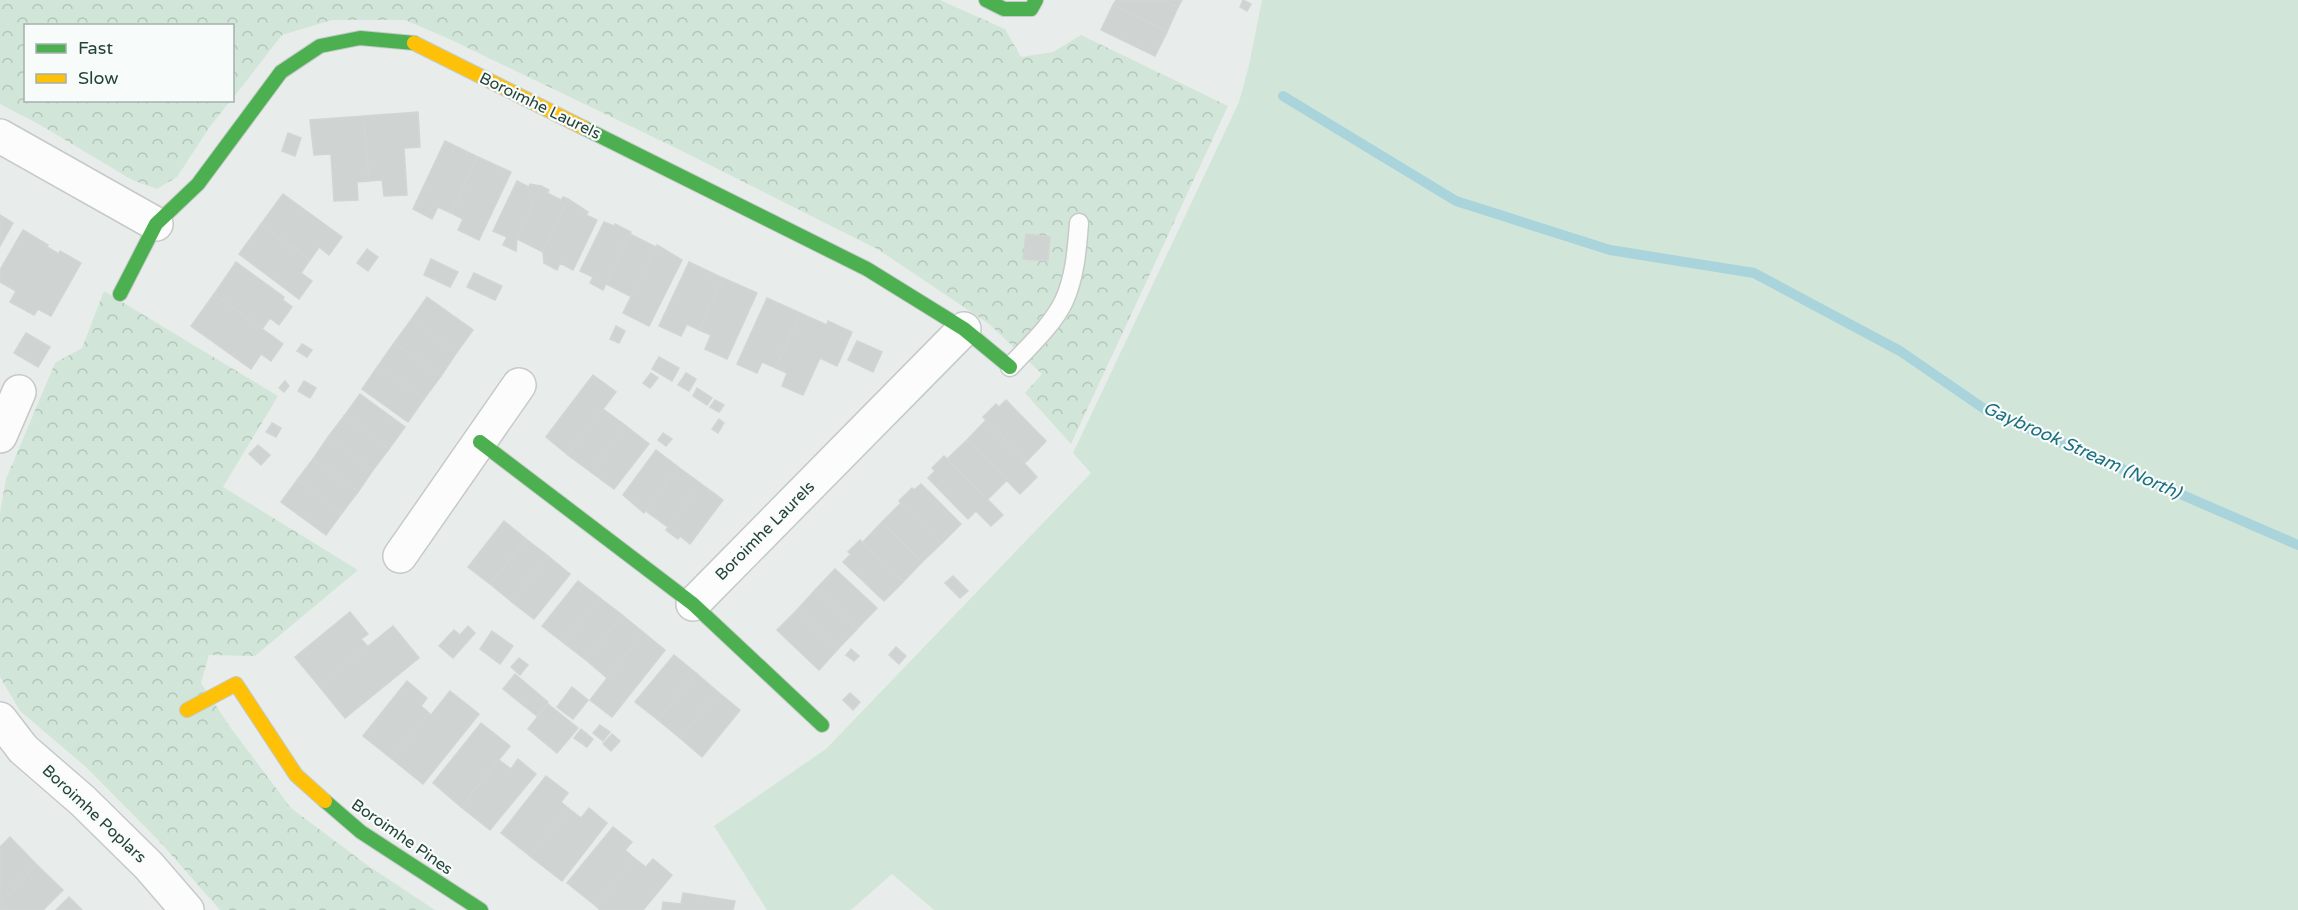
<svg xmlns="http://www.w3.org/2000/svg" width="2298" height="910" viewBox="0 0 2298 910" font-family="'Varela Round',sans-serif">
<style>
.green{fill:#d1e6d8}
.park{fill:url(#park-crowns)}
.lines{fill:none;stroke-linecap:round;stroke-linejoin:round}
.stream{stroke:#a9d4db;stroke-width:10}
.building{fill:#cfd4d2;stroke:#d1d6d4;stroke-width:1.5}
.lane-casing{stroke:#c5cac8;stroke-width:21}
.street-casing{stroke:#c5cac8;stroke-width:36}
.fast-casing{stroke:#c3cbc8;stroke-width:16}
.slow-casing{stroke:#c3cbc8;stroke-width:16}
.lane{stroke:#fcfcfc;stroke-width:18}
.street{stroke:#fcfcfc;stroke-width:33}
.fast{stroke:#4caf50;stroke-width:14}
.slow{stroke:#ffc107;stroke-width:14}
.labels{text-anchor:middle;dominant-baseline:central;stroke-width:4.5;stroke-linejoin:round;paint-order:stroke}
.street-label{font-size:16px;fill:#24423a;stroke:#f7fbf9}
.water-label{font-size:18px;font-style:italic;fill:#1c6f80;stroke:#f7fbf9}
</style>
<defs>
<pattern id="park-crowns" width="20" height="18" patternUnits="userSpaceOnUse" patternTransform="scale(1.5)"><rect width="20" height="18" fill="#d1e6d8"/><path d="M2 6a3 3 0 1 1 6 0M12 15a3 3 0 1 1 6 0" fill="none" stroke="#b3c6ba"/></pattern>
</defs>
<rect width="100%" height="100%" fill="#e8edeb"/>
<!-- green -->
<path class="green" d="M1262 0H2298V910H934L892 874 851 910H767L714 826 826 749 1091 473 1073 453 1239 102 1249 65Z"/>
<!-- park -->
<g class="park">
<path d="M0 0H940L1005 29 1021 57 1053 52 1081 35 1228 106 1071 444 1025 393 1042 374 989 324 879 250 678 149 447 38 405 20H332L282 35 233 98 232 26H26V100L230 101 209 128 177 177 157 189 132 180 42 126 0 104Z"/>
<path d="M104 291 278 396 223 487 358 570 255 656 209 655 201 683 230 727 291 808 367 865 435 910H220L161 843 86 767 20 711 0 677V513L6 479 55 363 82 348Z"/>
</g>
<g class="lines">
<!-- stream -->
<path class="stream" d="M1283 96 1456 201 1610 250 1754 273 1900 351 1986 410 2298 545"/>
</g>
<!-- building -->
<g class="building">
<path d="M1116 0H1163L1178 7 1167 32 1113 5Z"/>
<path d="M1163 0H1182L1178 7Z"/>
<path d="M1243 0 1251 4 1247 11 1240 7Z"/>
<path d="M1113 5 1167 32 1155 56 1101 30Z"/>
<path d="M418 112 420 147 404 148 407 195 384 196 382 180 369 181 364 116Z"/>
<path d="M364 116 369 181 357 182 358 200 334 201 331 154 314 155 310 120Z"/>
<path d="M288 133 301 138 295 156 282 151Z"/>
<path d="M445 141 478 157 451 213 438 207 432 219 413 209Z"/>
<path d="M478 157 511 172 479 240 458 230 463 219 451 213Z"/>
<path d="M517 181 529 187 530 184 541 186 517 239 516 251 503 245 507 237 493 231Z"/>
<path d="M541 186 549 190 547 193 561 200 563 197 568 199 543 252 517 239Z"/>
<path d="M283 194 342 237 329 255 319 247 310 260 261 224Z"/>
<path d="M568 199 588 212 586 215 597 220 573 270 560 263 557 270 544 263 543 252Z"/>
<path d="M0 215 13 223 0 246Z"/>
<path d="M604 222 614 226 615 224 631 232 603 290 590 283 593 277 580 271Z"/>
<path d="M261 224 310 260 301 273 312 281 299 299 239 254Z"/>
<path d="M23 230 48 245 47 247 59 254 60 251 81 263 51 316 38 309 34 315 10 302 16 291 0 282V270Z"/>
<path d="M630 234 656 247 632 297 606 284Z"/>
<path d="M1026 234 1050 237 1048 261 1023 259Z"/>
<path d="M657 245 682 260 649 326 623 313Z"/>
<path d="M367 249 378 257 368 271 357 263Z"/>
<path d="M431 259 458 272 450 287 424 275Z"/>
<path d="M236 262 284 297 283 300 292 307 279 325 270 318 262 329 214 294Z"/>
<path d="M689 262 723 278 699 330 687 324 681 336 659 326Z"/>
<path d="M474 273 502 286 495 300 467 287Z"/>
<path d="M723 278 757 293 727 359 705 349 711 335 699 330Z"/>
<path d="M214 294 283 344 271 361 261 354 251 369 191 326Z"/>
<path d="M427 297 473 330 457 352 411 320Z"/>
<path d="M767 298 800 313 776 368 762 362 757 373 737 364Z"/>
<path d="M800 313 827 325 828 321 852 332 837 366 820 358 803 395 782 386 787 373 776 368Z"/>
<path d="M411 320 457 352 441 376 394 343Z"/>
<path d="M616 326 625 331 619 343 610 339Z"/>
<path d="M26 333 50 347 38 367 14 353Z"/>
<path d="M857 341 882 352 873 372 848 360Z"/>
<path d="M394 343 441 376 424 399 378 366Z"/>
<path d="M302 344 312 350 307 357 297 351Z"/>
<path d="M659 357 679 368 672 381 652 369Z"/>
<path d="M378 366 424 399 408 422 362 389Z"/>
<path d="M651 373 658 378 650 388 643 383Z"/>
<path d="M686 373 696 379 689 391 678 385Z"/>
<path d="M593 375 616 392 568 455 546 437Z"/>
<path d="M285 381 289 386 284 392 279 388Z"/>
<path d="M304 381 316 388 310 398 298 391Z"/>
<path d="M697 388 712 398 707 405 693 396Z"/>
<path d="M360 394 405 427 389 449 344 416Z"/>
<path d="M715 400 724 405 719 412 710 407Z"/>
<path d="M1006 400 1046 441 1027 461 983 417 996 404 999 407Z"/>
<path d="M603 409 626 426 591 472 568 455Z"/>
<path d="M344 416 389 449 373 470 328 437Z"/>
<path d="M719 419 724 423 718 433 712 429Z"/>
<path d="M986 420 1027 461 1024 463 1037 477 1020 494 967 440Z"/>
<path d="M272 423 281 428 276 437 266 432Z"/>
<path d="M626 426 649 444 614 489 591 472Z"/>
<path d="M663 433 672 439 666 446 658 440Z"/>
<path d="M328 437 373 470 358 492 313 459Z"/>
<path d="M967 440 1007 480 987 500 947 459Z"/>
<path d="M258 445 270 455 261 465 249 454Z"/>
<path d="M656 450 678 467 644 513 623 495Z"/>
<path d="M944 456 1003 515 991 526 976 511 968 519 928 478 935 471 932 468Z"/>
<path d="M313 459 358 492 342 513 297 480Z"/>
<path d="M678 467 700 483 668 527 646 511Z"/>
<path d="M297 480 342 513 326 535 281 502Z"/>
<path d="M700 483 723 500 690 544 680 536 678 539 666 530Z"/>
<path d="M921 484 961 524 942 543 899 501 912 488 914 490Z"/>
<path d="M901 503 942 543 922 562 882 522Z"/>
<path d="M504 521 526 539 490 584 468 567Z"/>
<path d="M882 522 922 562 903 582 863 542Z"/>
<path d="M526 539 548 556 512 602 490 584Z"/>
<path d="M860 540 903 582 884 601 843 562 851 554 848 552Z"/>
<path d="M548 556 570 574 534 619 512 602Z"/>
<path d="M835 569 877 608 857 629 816 589Z"/>
<path d="M953 576 968 591 960 598 945 583Z"/>
<path d="M578 581 600 598 564 643 542 626Z"/>
<path d="M816 589 857 629 838 649 797 610Z"/>
<path d="M600 598 622 615 586 660 564 643Z"/>
<path d="M797 610 838 649 819 670 777 630Z"/>
<path d="M350 612 368 634 361 639 368 647 319 686 295 657Z"/>
<path d="M622 615 643 632 607 678 586 660Z"/>
<path d="M393 626 419 658 345 718 319 686Z"/>
<path d="M468 626 475 633 453 658 439 646 454 630 460 635Z"/>
<path d="M492 631 513 646 500 664 480 649Z"/>
<path d="M643 632 665 650 612 717 590 700Z"/>
<path d="M896 647 906 656 899 664 889 655Z"/>
<path d="M851 649 859 656 854 661 846 655Z"/>
<path d="M674 655 696 673 658 720 635 702Z"/>
<path d="M519 658 528 665 520 675 511 667Z"/>
<path d="M696 673 718 692 680 738 658 720Z"/>
<path d="M515 674 548 702 537 716 503 689Z"/>
<path d="M407 681 427 698 421 706 429 713 392 759 363 736Z"/>
<path d="M572 687 588 700 573 719 557 707Z"/>
<path d="M450 691 479 714 423 784 392 759 429 713 431 715Z"/>
<path d="M718 692 740 710 702 757 680 738Z"/>
<path d="M850 693 860 702 853 710 843 700Z"/>
<path d="M548 704 578 728 557 753 528 729Z"/>
<path d="M481 723 510 746 461 807 433 783Z"/>
<path d="M600 725 610 732 603 741 593 733Z"/>
<path d="M581 729 593 739 587 747 574 738Z"/>
<path d="M612 734 620 741 611 751 603 744Z"/>
<path d="M518 759 536 774 490 830 461 807 499 760 511 769Z"/>
<path d="M546 776 568 793 561 802 568 808 530 856 501 833Z"/>
<path d="M568 808 581 818 589 808 607 823 562 881 530 856Z"/>
<path d="M613 827 632 842 625 850 634 858 596 906 567 883Z"/>
<path d="M10 837 37 865 0 903V847Z"/>
<path d="M634 858 646 867 653 859 672 875 643 910H600L596 906Z"/>
<path d="M37 865 63 890 43 910H0V903Z"/>
<path d="M683 893 735 901 733 910H662L663 902 681 904Z"/>
<path d="M69 897 82 910H56Z"/>
</g>
<g class="lines">
<defs>
<path id="lane" d="M1010 367C1028 347 1052 326 1064 301 1075 277 1077 249 1079 223"/>
<g id="street">
<path d="M0 136 156 224"/>
<path d="M0 436 19 392"/>
<path d="M400 556 519 385"/>
<path d="M693 604 964 329"/>
<path d="M0 719 23 749 83 801 149 866 187 910"/>
</g>
<g id="fast">
<path d="M986 0 1004 9H1031L1036 0"/>
<path d="M584 128 867 269 964 329 1010 367"/>
<path d="M120 294 156 224 198 184 281 72 320 46 360 38 414 43"/>
<path d="M480 442 693 604 822 725"/>
<path d="M325 801 361 832 481 910"/>
</g>
<g id="slow">
<path d="M414 43 584 128"/>
<path d="M187 710 236 684 296 775 325 801"/>
</g>
</defs>
<!-- lane casing -->
<use href="#lane" class="lane-casing"/>
<!-- street casing -->
<use href="#street" class="street-casing"/>
<!-- fast casing -->
<use href="#fast" class="fast-casing"/>
<!-- slow casing -->
<use href="#slow" class="slow-casing"/>
<!-- lane -->
<use href="#lane" class="lane"/>
<!-- street -->
<use href="#street" class="street"/>
<!-- fast -->
<use href="#fast" class="fast"/>
<!-- slow -->
<use href="#slow" class="slow"/>
</g>
<g class="labels">
<!-- street labels -->
<g class="street-label">
<text transform="translate(540 106) rotate(26)">Boroimhe Laurels</text>
<text transform="translate(765 531) rotate(-45)">Boroimhe Laurels</text>
<text transform="translate(94 814) rotate(43)">Boroimhe Poplars</text>
<text transform="translate(402 837) rotate(35)">Boroimhe Pines</text>
</g>
<!-- water labels -->
<g class="water-label">
<text transform="translate(2082 450) rotate(24)">Gaybrook Stream (North)</text>
</g>
</g>
<!-- legend -->
<rect x="24" y="24" width="210" height="78" fill="#f7fbf9" stroke="#a3b1ad" stroke-width="1.5"/>
<rect x="36" y="44" width="30" height="9" fill="#4caf50" stroke="#a3b1ad" stroke-width="1.5"/>
<text x="78" y="54" font-size="18" fill="#24423a">Fast</text>
<rect x="36" y="74" width="30" height="9" fill="#ffc107" stroke="#a3b1ad" stroke-width="1.5"/>
<text x="78" y="84" font-size="18" fill="#24423a">Slow</text>
</svg>
